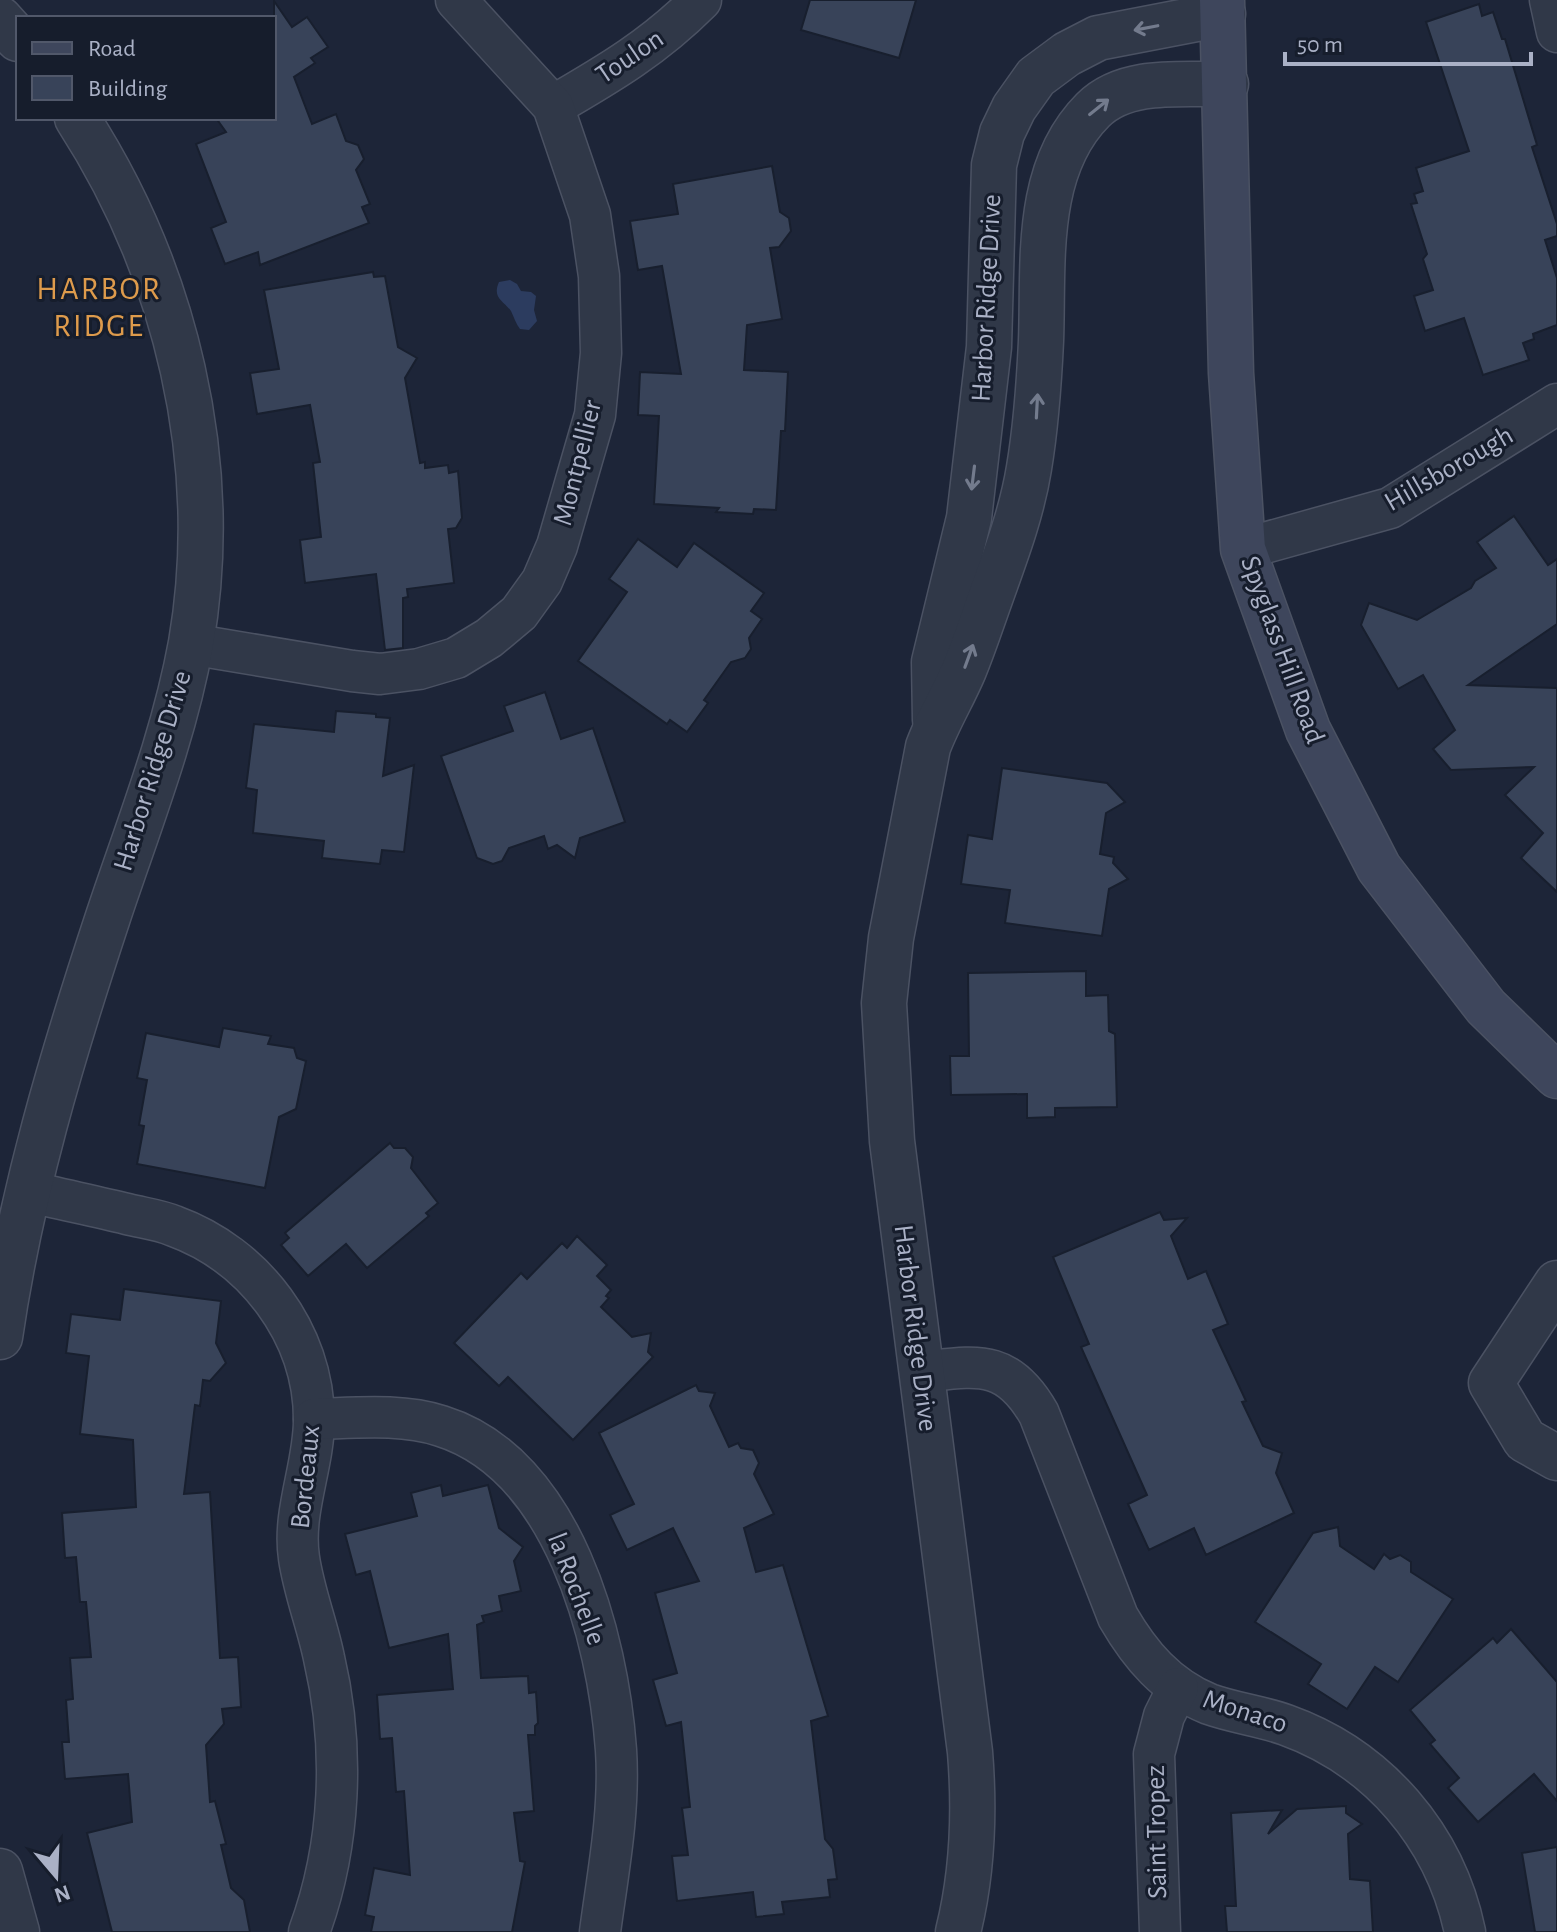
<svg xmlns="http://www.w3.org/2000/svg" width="1557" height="1932" viewBox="0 0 1557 1932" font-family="'Alegreya Sans',sans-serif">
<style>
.water{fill:#2c3c5f}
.building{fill:#384359;stroke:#181f2e;stroke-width:2}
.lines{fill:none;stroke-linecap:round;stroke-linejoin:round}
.minor-casing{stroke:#4b5263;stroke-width:43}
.tertiary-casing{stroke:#4b5263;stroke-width:47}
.secondary-casing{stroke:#4b5263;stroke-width:47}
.minor{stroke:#303848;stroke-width:40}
.tertiary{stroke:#303848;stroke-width:44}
.secondary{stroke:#3e465c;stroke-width:44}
.oneway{stroke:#737b8d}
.labels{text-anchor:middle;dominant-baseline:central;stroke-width:6;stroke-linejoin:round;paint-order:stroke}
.street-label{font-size:28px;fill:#aab1c6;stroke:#161d2c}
.quarter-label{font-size:32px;letter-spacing:2px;fill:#de9b4c;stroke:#161d2c}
</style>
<rect width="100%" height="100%" fill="#1d2538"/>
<!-- water -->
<path class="water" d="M510 280 517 284 521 291 531 292 536 296 534 310 537 321 529 330 520 329C516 324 514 317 511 311 503 300 492 298 499 282Z"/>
<!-- building -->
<g class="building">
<path d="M810 0H916L899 58 801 30Z"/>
<path d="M274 1 292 27 307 17 328 47 311 58 315 63 294 77 312 124 336 114 346 141 358 145 364 159 356 170 370 204 362 207 369 223 260 265 258 252 225 264 211 228 226 222 196 144 226 132 216 118H274Z"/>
<path d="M1479 4 1482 16 1493 12 1502 39H1505L1537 145 1532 147 1557 224V236L1545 240 1557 278V325L1533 334 1534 339 1523 343 1529 360 1483 375 1464 318 1425 331 1414 296 1433 290 1423 259 1427 254 1411 204 1417 203 1414 194 1423 191 1416 168 1469 151 1426 22Z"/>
<path d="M772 166 780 212 789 218 791 231 779 247 770 248 782 319 747 325 744 370 788 372 785 431H781L776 510 754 509 753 514 716 512 719 508 654 504 659 416 638 415 640 372 681 374 662 266 638 270 630 221 678 214 673 184Z"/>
<path d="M373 272 374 277 385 276 398 347 417 358 405 378 420 463 425 462V468L448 465 449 473 458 471 462 518 456 528 448 529 454 583 407 589 408 597 403 598V648L385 650 376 574 305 583 300 540 321 537 313 463 320 462 310 405 257 414 250 373 279 369 264 290Z"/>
<path d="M1514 516 1548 565 1557 559V624L1468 685 1557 688V892L1521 858 1543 833 1505 795 1534 767 1451 770 1433 749 1455 730 1423 675 1398 689 1361 625 1369 603 1417 620 1471 588 1475 581 1496 568 1477 542Z"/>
<path d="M638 539 677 567 694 543 764 593 751 611 762 619 749 638 751 649 745 658 731 662 704 700 708 703 687 732 670 720 667 724 578 661 627 592 609 579Z"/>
<path d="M545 692 561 739 593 728 625 822 580 838 575 858 557 845 548 849 544 836 509 848 502 861 493 864 477 858 441 756 513 731 504 706Z"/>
<path d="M336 711 376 714V717L390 718 383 776 414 765 404 852 382 850 380 864 322 858 324 841 253 833 257 790 246 788 254 724 334 732Z"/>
<path d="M1002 768 1107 783 1125 802 1106 813 1100 854 1114 857 1113 863 1128 879 1109 889 1102 936 1005 923 1010 890 961 884 968 835 992 839Z"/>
<path d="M1086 971V996L1108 995 1109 1031 1115 1034 1117 1107 1055 1108V1117L1027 1118V1094L951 1095 950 1056H969L968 973Z"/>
<path d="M223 1028 271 1036 268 1044 294 1048 297 1058 306 1061 296 1109 279 1117 265 1188 137 1164 144 1126 139 1125 147 1080 137 1078 146 1033 219 1047Z"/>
<path d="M390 1143 394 1148H405L413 1157 411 1168 438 1203 426 1213 429 1216 367 1268 346 1244 308 1276 281 1245 289 1238 285 1233Z"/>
<path d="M1160 1212 1164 1220 1187 1218 1171 1236 1188 1279 1206 1271 1228 1324 1213 1330 1246 1401 1242 1402 1263 1446 1282 1453 1276 1473 1294 1513 1206 1555 1194 1528 1149 1550 1128 1504 1147 1495 1081 1347 1089 1344 1053 1257Z"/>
<path d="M577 1236 607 1265 597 1276 611 1290 606 1296 609 1298 601 1307 632 1337 651 1333 648 1352 653 1357 573 1440 508 1377 499 1386 454 1343 521 1273 527 1279 562 1243 567 1248Z"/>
<path d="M124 1289 221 1301 216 1343 226 1363 210 1381 203 1380 200 1406 195 1405 184 1494 210 1492 220 1658 238 1657 241 1707 222 1709 224 1724 206 1745 210 1802 215 1801 226 1844 221 1845 231 1888 244 1900 250 1932H112L87 1833 132 1822 128 1774 65 1779 62 1742H69L66 1700 73 1699 70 1658 91 1657 86 1602H80L76 1557 65 1558 62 1513 136 1507 133 1440 80 1434 89 1356 66 1353 71 1314 120 1320Z"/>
<path d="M696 1385 699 1391 715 1393 710 1406 729 1447 738 1443 741 1448 753 1450 759 1463 754 1474 774 1514 744 1528 756 1572 783 1565 828 1716 811 1721 825 1839 833 1849 837 1879 828 1880 830 1897 782 1902 784 1914 756 1917 753 1892 677 1901 672 1856 688 1855 682 1808 690 1807 681 1722 666 1726 653 1680 677 1673 655 1593 699 1581 673 1528 627 1550 610 1515 634 1504 599 1433Z"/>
<path d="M441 1485 443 1496 488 1485 499 1528 523 1547 514 1561 521 1591 499 1596 502 1611 482 1616 484 1622 477 1625 481 1678 528 1676 529 1693 536 1692 538 1723 535 1726V1735H528L534 1811 514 1813 520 1861 525 1862 512 1932H371L374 1917 365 1915 374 1868 410 1875 404 1791 396 1792 392 1738 380 1739 377 1695 453 1689 448 1634 389 1648 370 1571 356 1575 345 1534 417 1516 411 1493Z"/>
<path d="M1338 1527 1340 1546 1374 1569 1384 1554 1390 1559 1400 1555 1411 1562V1572L1453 1599 1398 1682 1375 1667 1347 1709 1308 1684 1321 1664 1255 1622 1313 1533Z"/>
<path d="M1511 1629 1557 1682V1801L1534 1774 1478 1822 1448 1788 1459 1778 1430 1744 1435 1740 1410 1710 1493 1638 1497 1643Z"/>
<path d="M1346 1806V1813L1362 1824 1348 1834 1350 1879 1370 1881 1373 1932H1227L1225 1906H1236L1231 1813 1282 1810 1268 1834 1297 1809Z"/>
<path d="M1557 1847V1932H1535L1522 1853Z"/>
</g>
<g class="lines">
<defs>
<g id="minor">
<path d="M1550 0 1557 32"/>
<path d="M553 106C610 73 654 47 701 0"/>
<path d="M1243 549 1390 508 1557 404"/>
<path d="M190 644 352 671 380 674 419 669 456 658 489 638 519 613 542 581 557 546 595 415 601 353 599 276 590 215 553 106 456 0"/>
<path d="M27 1191C60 1199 94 1206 127 1214 143 1218 160 1220 174 1226 254 1255 314 1333 314 1420 314 1466 292 1512 299 1558 304 1592 317 1624 324 1658 345 1748 341 1845 309 1932"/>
<path d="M921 1372C977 1366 1007 1358 1039 1414L1118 1617C1140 1655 1167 1687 1209 1704 1234 1713 1261 1716 1286 1725 1378 1758 1445 1836 1465 1932"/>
<path d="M314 1419C355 1418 401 1413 441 1426 563 1464 608 1637 616 1750 620 1811 608 1872 600 1932"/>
<path d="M1160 1932 1154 1754 1164 1716 1178 1688"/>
</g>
<g id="tertiary">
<path d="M0 19 18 39"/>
<path d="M935 720 934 662 969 518 989 347 994 165 1002 133 1014 108 1036 77 1067 54 1098 38 1223 14"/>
<path d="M1557 1283 1491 1383 1525 1440 1557 1458"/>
<path d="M0 1337C21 1193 62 1056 108 917 138 827 174 737 191 643 222 461 176 271 77 118"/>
<path d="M0 1871 17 1932"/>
<path d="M958 1932C973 1872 975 1814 970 1752L892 1141 884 1003 891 938 928 747C938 720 953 696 964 670 974 646 982 621 991 596 1006 554 1022 512 1029 468 1036 426 1039 384 1041 341 1044 265 1033 170 1093 110 1126 77 1183 85 1226 84"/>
</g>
<path id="secondary" d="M1222 0 1231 373 1243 549 1308 730 1379 868 1486 1007 1557 1076"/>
</defs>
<!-- minor casing -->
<use href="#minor" class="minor-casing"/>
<!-- tertiary casing -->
<use href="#tertiary" class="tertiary-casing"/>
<!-- secondary casing -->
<use href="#secondary" class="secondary-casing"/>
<!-- minor -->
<use href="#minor" class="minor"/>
<!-- tertiary -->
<use href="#tertiary" class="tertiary"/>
<!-- secondary -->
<use href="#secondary" class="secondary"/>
</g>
<!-- one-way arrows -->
<defs><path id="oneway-shaft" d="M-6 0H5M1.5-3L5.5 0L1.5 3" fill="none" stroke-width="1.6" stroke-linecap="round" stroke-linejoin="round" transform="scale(2)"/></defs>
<g class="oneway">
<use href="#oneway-shaft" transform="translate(1146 28) rotate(169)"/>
<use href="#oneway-shaft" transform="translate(1099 107) rotate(-39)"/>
<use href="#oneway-shaft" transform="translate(1037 406) rotate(-87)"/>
<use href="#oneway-shaft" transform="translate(973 478) rotate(97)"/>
<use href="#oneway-shaft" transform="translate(969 656) rotate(-70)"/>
</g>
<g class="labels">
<!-- street labels -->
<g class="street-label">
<text transform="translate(630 57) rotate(-34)">Toulon</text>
<text transform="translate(987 298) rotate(-87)">Harbor Ridge Drive</text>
<text transform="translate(578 463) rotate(-76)">Montpellier</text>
<text transform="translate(1449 469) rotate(-30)">Hillsborough</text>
<text transform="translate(1282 650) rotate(70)">Spyglass Hill Road</text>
<text transform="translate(153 771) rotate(-73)">Harbor Ridge Drive</text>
<text transform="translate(915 1328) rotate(83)">Harbor Ridge Drive</text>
<text transform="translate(306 1477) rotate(-84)">Bordeaux</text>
<text transform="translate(576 1589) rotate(69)">la Rochelle</text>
<text transform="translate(1245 1712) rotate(18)">Monaco</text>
<text transform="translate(1157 1832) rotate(-91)">Saint Tropez</text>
</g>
<!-- quarter labels -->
<g class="quarter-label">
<text x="99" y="289">HARBOR<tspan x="99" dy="37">RIDGE</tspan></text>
</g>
</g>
<!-- legend -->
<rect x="16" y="16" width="260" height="104" fill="#161d2c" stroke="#51586a" stroke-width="2"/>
<rect x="32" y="42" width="40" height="12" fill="#3e465c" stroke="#51586a" stroke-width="2"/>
<text x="88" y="56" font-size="24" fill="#aab1c6">Road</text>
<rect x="32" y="76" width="40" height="24" fill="#384359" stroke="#51586a" stroke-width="2"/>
<text x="88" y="96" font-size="24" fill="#aab1c6">Building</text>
<!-- north arrow -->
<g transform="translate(56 1876) rotate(161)" stroke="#161d2c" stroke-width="6" paint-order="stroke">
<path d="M0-6L14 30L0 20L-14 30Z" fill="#aab1c6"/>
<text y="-12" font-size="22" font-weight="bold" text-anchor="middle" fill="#aab1c6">N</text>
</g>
<!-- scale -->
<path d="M1285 52v12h246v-12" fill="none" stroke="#aab1c6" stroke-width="4"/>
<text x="1297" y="52" font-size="24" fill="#aab1c6" stroke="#161d2c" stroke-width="6" paint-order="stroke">50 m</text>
</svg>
